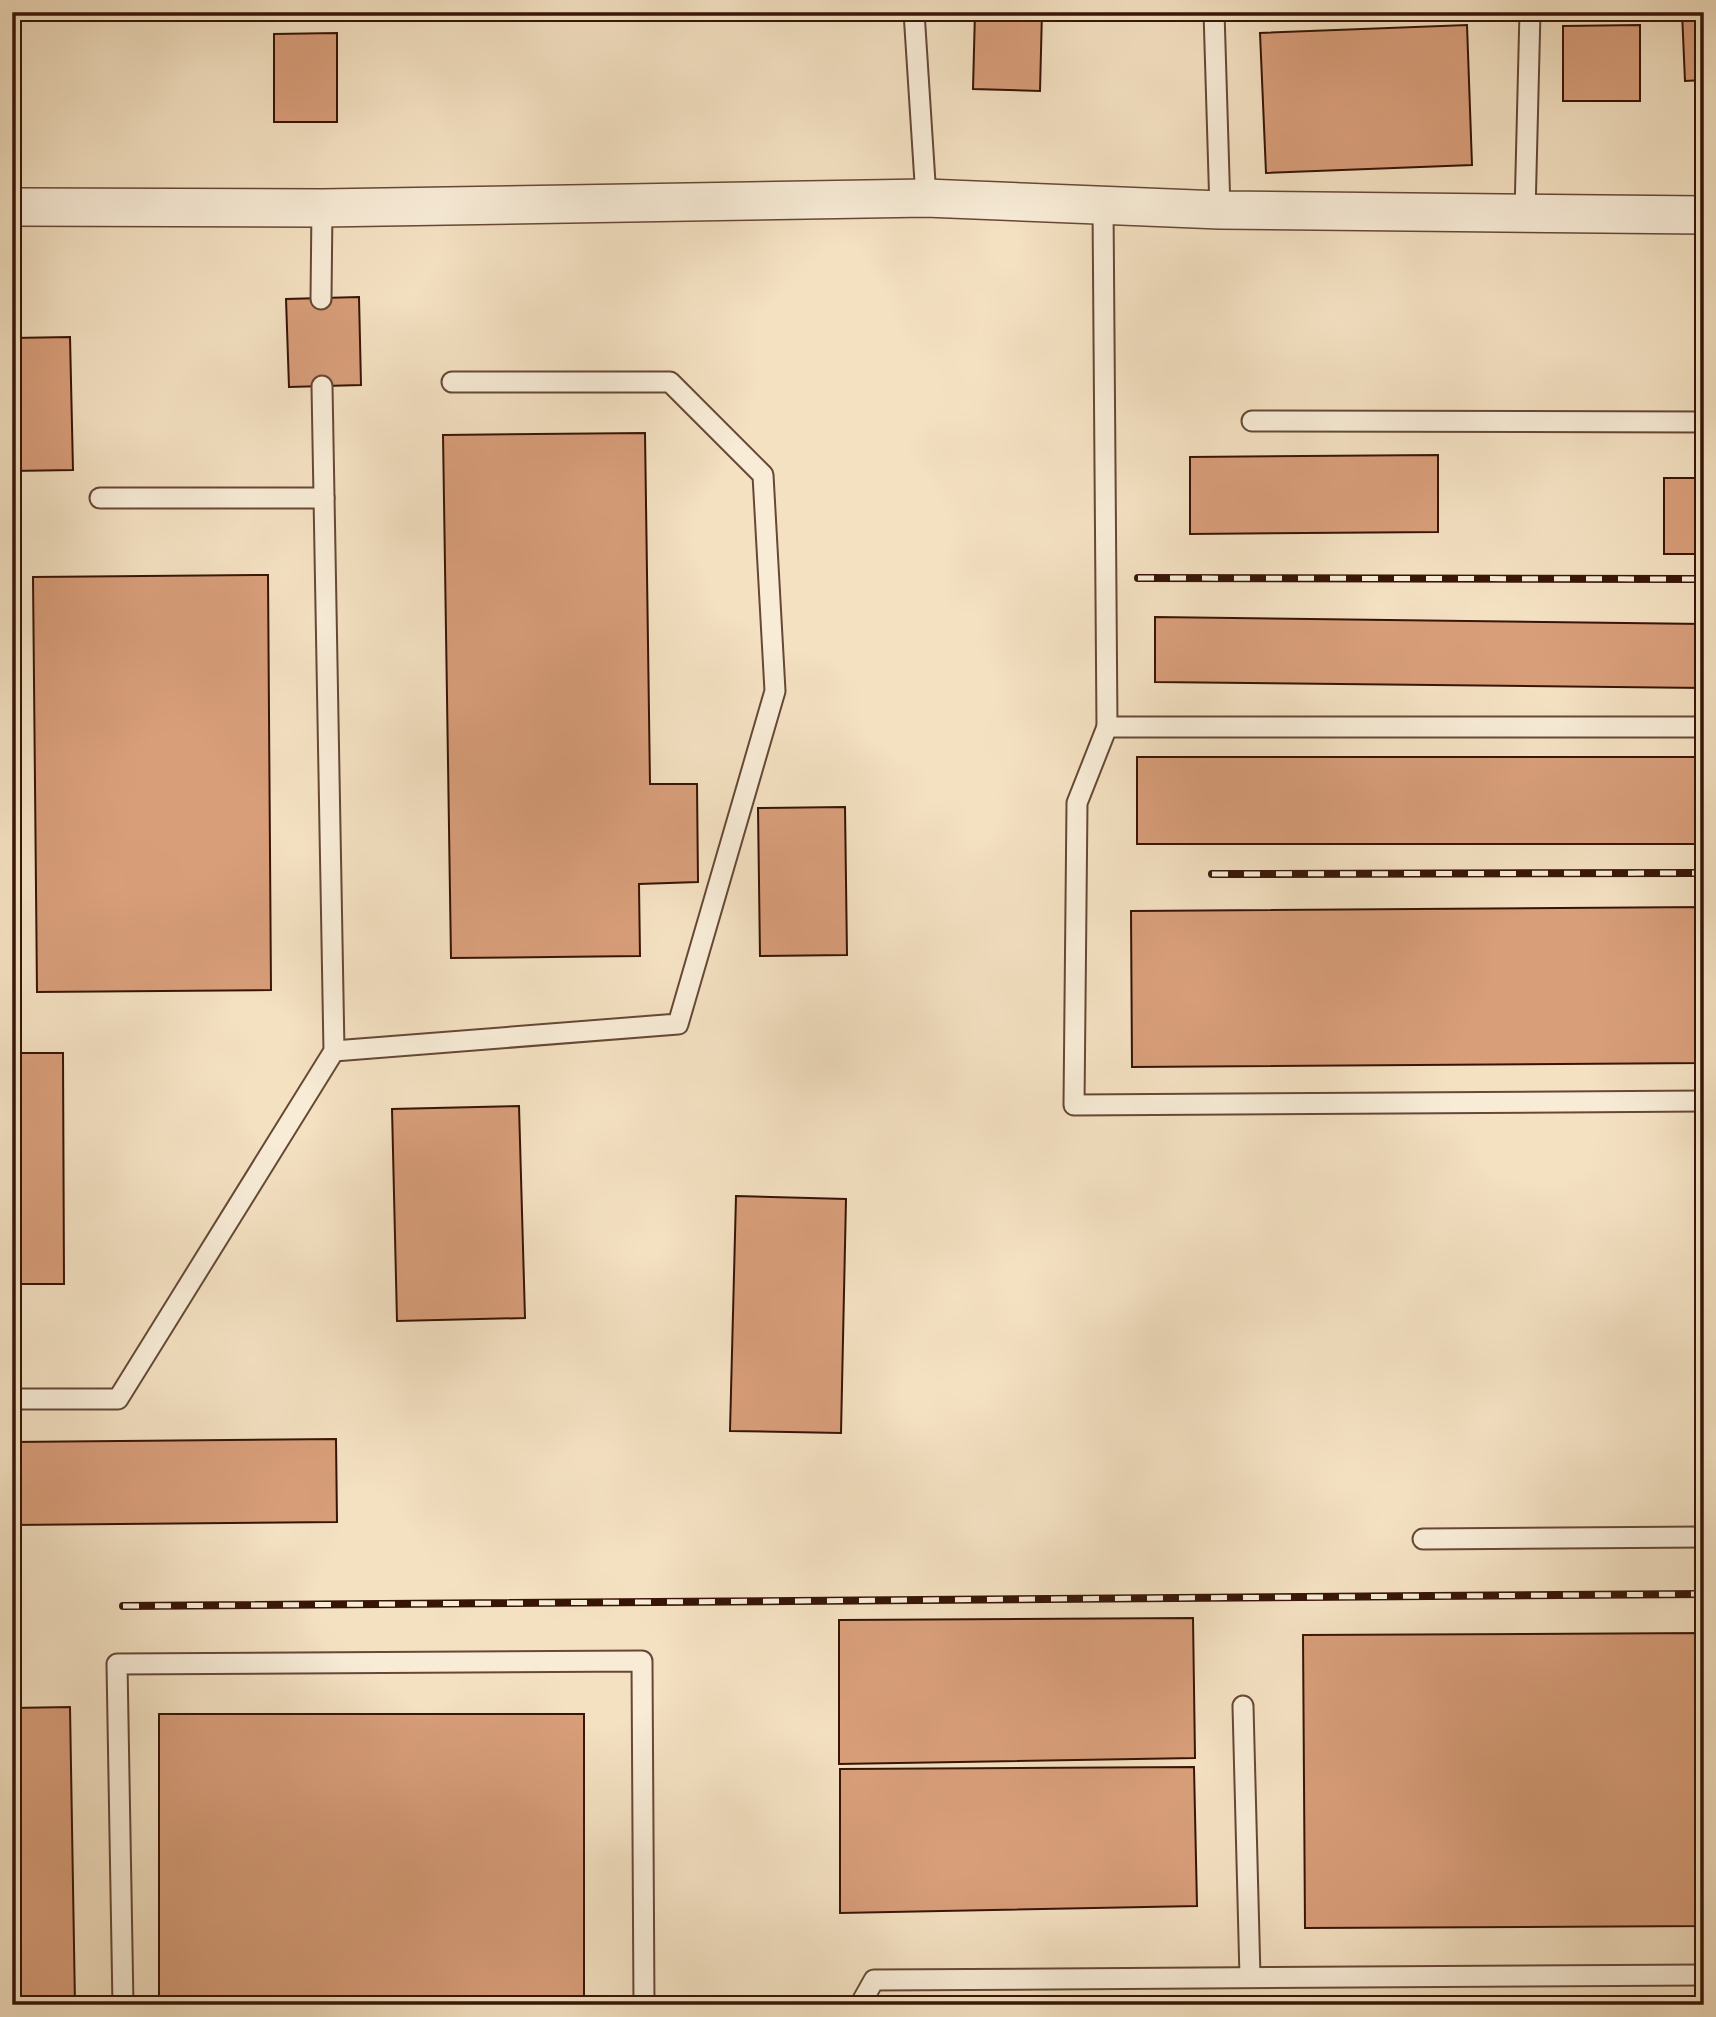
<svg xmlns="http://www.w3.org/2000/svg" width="1716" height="2017" viewBox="0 0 1716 2017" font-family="'EB Garamond',serif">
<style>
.building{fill:#d89e7a;stroke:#371506;stroke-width:2}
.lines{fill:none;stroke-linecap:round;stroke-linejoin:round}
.lane-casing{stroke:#664835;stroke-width:23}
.street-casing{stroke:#664835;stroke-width:40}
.lane{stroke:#f8ecd7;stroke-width:19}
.street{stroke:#f8ecd7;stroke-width:37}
.rail-casing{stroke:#371506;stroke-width:8}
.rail{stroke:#f8ecd7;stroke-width:5;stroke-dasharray:16;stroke-linecap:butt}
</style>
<rect width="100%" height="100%" fill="#f4e1c2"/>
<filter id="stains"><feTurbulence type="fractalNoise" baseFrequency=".00286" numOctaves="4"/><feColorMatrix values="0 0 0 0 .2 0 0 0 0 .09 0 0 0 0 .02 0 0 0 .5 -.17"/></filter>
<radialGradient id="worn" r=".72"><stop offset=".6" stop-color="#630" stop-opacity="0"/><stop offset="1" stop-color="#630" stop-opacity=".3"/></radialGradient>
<!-- building -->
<g class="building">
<path d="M975 12H1042L1040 91 973 89Z"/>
<path d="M1682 12H1704V80L1685 81Z"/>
<path d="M1467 25 1472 165 1266 173 1260 33Z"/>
<path d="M1640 25V101H1563V26Z"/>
<path d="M337 33V122H274V34Z"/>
<path d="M359 297 361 385 289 387 286 299Z"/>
<path d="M70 337 73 470 12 471V338Z"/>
<path d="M645 433 650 784H697L698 882 639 884 640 956 451 958 443 435Z"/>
<path d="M1438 455V532L1190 534V457Z"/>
<rect x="1664" y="478" width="40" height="76"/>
<path d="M268 575 271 990 37 992 33 577Z"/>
<path d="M1155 617 1704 624V688L1155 682Z"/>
<rect x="1137" y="757" width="567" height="87"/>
<path d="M845 807 847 955 760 956 758 808Z"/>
<path d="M1704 907V1063L1132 1067 1131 911Z"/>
<path d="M12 1053H63L64 1284H12Z"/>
<path d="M519 1106 525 1318 397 1321 392 1109Z"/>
<path d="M736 1196 846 1199 841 1433 730 1431Z"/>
<path d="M336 1439 337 1522 12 1525V1442Z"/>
<path d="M1193 1618 1195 1758 839 1764V1620Z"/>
<path d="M1704 1633V1926L1305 1928 1303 1635Z"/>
<path d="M70 1707 75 2005H12V1708Z"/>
<rect x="159" y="1714" width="425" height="291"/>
<path d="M1194 1767 1197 1906 840 1913V1769Z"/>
</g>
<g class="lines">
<defs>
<g id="lane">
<path d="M914 12 926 198"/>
<path d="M1214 12 1220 210"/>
<path d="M1103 205 1107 727H1704"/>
<path d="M1525 213 1530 12"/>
<path d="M321 299 322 208"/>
<path d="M1252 421 1704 422"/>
<path d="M100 498H324"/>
<path d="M1107 727 1077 803 1074 1105 1704 1101"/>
<path d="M334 1051 678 1024 775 691 763 475 670 382H452"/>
<path d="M12 1399H118L334 1051 322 386"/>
<path d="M1423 1539 1704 1537"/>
<path d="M1243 1706 1250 1977"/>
<path d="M123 2005 117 1664 642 1661 644 2005"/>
<path d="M860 2005 874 1980 1704 1975"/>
</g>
<path id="street" d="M12 207 322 208 926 198 1220 210 1704 215"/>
</defs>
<!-- lane casing -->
<use href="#lane" class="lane-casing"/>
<!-- street casing -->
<use href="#street" class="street-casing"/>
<!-- lane -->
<use href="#lane" class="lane"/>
<!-- street -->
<use href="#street" class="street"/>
<defs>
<g id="rail">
<path d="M1138 578 1704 579"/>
<path d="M1212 874 1704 873"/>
<path d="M123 1606 1704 1594"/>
</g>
</defs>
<!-- rail casing -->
<use href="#rail" class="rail-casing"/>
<!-- rail -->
<use href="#rail" class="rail"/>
</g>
<!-- margin -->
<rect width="1716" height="2017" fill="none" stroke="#f4e1c2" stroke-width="42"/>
<rect x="14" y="14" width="1688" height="1989" fill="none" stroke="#371506" stroke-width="3.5"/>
<rect x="21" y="21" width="1674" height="1975" fill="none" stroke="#371506" stroke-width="2"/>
<rect width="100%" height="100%" filter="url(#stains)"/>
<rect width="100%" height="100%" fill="url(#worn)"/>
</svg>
